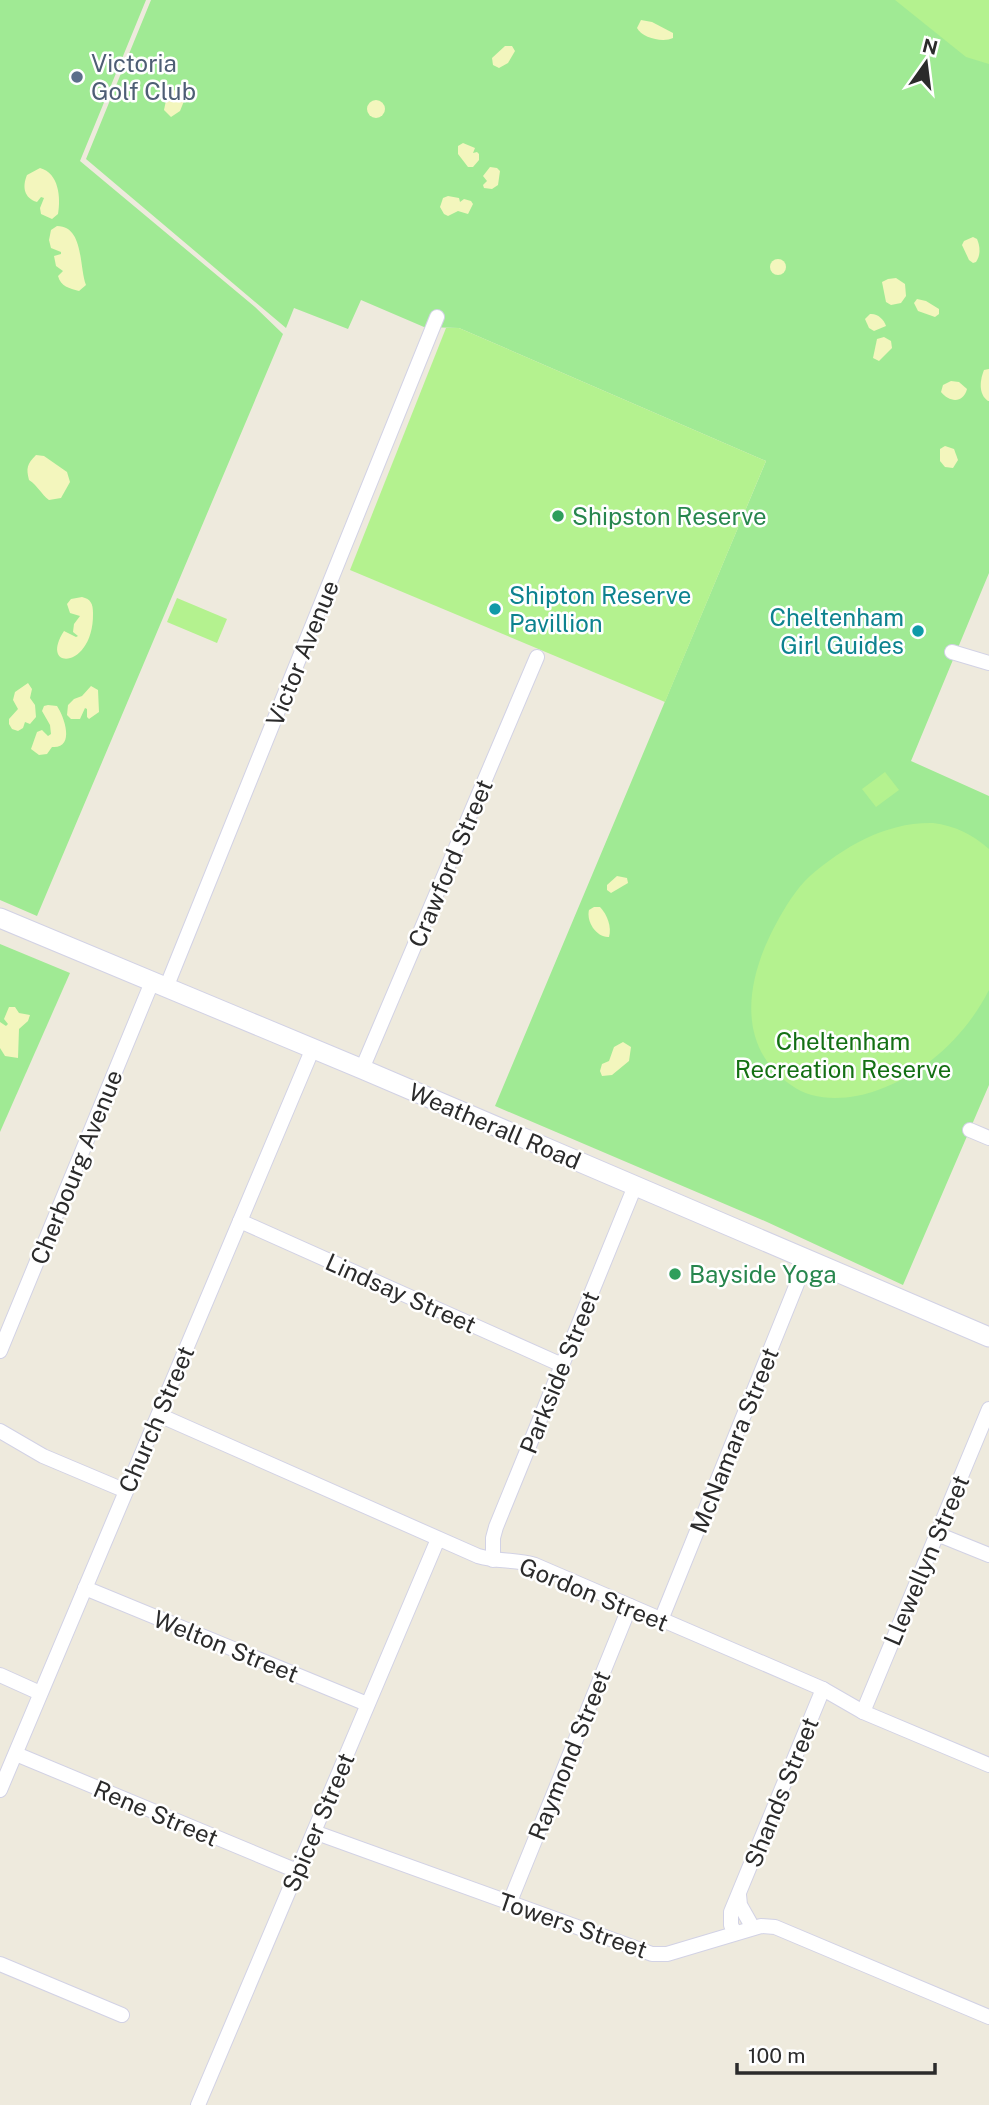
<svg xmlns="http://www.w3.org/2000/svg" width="989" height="2105" viewBox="0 0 989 2105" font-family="'Public Sans',sans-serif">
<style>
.green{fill:#a0ea94}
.sand{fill:#f3f6bd}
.pitch{fill:#b4f28f}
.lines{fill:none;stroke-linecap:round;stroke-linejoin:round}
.minor-casing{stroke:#d2d2e5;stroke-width:16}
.tertiary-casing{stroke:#d2d2e5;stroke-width:21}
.minor{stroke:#fff;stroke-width:14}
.tertiary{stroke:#fff;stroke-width:19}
.service-dot{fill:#5c6f8a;stroke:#fff;stroke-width:2.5}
.leisure-dot{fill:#2e9e5b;stroke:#fff;stroke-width:2.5}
.culture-dot{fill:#0f9aa8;stroke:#fff;stroke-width:2.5}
.labels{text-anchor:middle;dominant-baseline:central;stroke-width:5;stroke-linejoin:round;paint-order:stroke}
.service-label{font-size:24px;fill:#4e5e75;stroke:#fff;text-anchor:start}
.leisure-label{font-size:24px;fill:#27864d;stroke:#fff;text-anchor:start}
.culture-label{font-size:24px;fill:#0d838f;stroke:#fff;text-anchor:start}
.street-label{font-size:24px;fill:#2b2b2b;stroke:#fff}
.park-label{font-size:24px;fill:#147014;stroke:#fff}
</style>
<rect width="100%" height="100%" fill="#eeeadd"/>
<!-- green -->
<g class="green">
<path d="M0 0H146L80 161 255 307 283 334 37 916 0 900Z"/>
<path d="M151 0H989V573L911 761 989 796V1085L903 1285 767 1222 495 1106 766 461 459 328 424 327 361 300 348 329 294 308 286 328 86 159Z"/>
<path d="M0 944 70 973 0 1132Z"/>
</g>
<!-- sand -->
<g class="sand">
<path d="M641 20 652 22 673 33V38C663 43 642 38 637 28Z"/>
<path d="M505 46H512L515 51 508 63 499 68 493 65 492 58Z"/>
<path d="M177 90 180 92 184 101 180 111 171 117 164 110 168 91Z"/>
<circle cx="376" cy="109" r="9"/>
<path d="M463 143 475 148 473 153 477 152 479 154V160L473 167H468L458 154V146Z"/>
<path d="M490 167 497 168 500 171 498 185 492 189 484 188 483 185 487 181 483 176Z"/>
<path d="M40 168C59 173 61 198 58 214L52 219 41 214 40 208 44 198 41 197 37 202C24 198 22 187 27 175Z"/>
<path d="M448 196 459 198 460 202 464 199 471 201 473 204 468 214 458 211 448 216 444 214 440 207 443 198Z"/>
<path d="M57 226C84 226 79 267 86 285L79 291C69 288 61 287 58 276L63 271 56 266 54 256 61 254V252L51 248 49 240 51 230Z"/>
<path d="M973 237 977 239C980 246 981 255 976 262L973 263 969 260 962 245 964 241Z"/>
<circle cx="778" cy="267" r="8"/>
<path d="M896 278 905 284 906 296 901 303 891 305 886 302 882 282 888 279Z"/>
<path d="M917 299 926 301 939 309V314L935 317 918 311 914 303Z"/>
<path d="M870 314C877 313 884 319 886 326L874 331 869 328 865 319Z"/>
<path d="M884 337 891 341 892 348 879 361 873 358 877 339Z"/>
<path d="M989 369V401H988C978 394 980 380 984 370Z"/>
<path d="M951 381 959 382 967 389C963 404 949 402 941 392L943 385Z"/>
<path d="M945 446 954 449 958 460 953 468 945 467 940 461V449Z"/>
<path d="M36 455 44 456 67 472 70 482 61 498 49 500C41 494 38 486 29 480 26 468 27 464 36 455Z"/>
<path d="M82 597C91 599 93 604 93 613 94 670 38 671 64 631L76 637 78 636 73 632 74 624 80 616 70 613 67 604 71 599Z"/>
<path d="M28 683 32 689 30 698 35 705 36 717 30 724 25 722 23 728 18 731 12 729 9 724V719L18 709 13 700 15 692Z"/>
<path d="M91 686 98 690 99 712 89 719 87 717V709L85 708 80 719H71L67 715 68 705 74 699 82 696Z"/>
<path d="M48 705 57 706C65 718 75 749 52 747L47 754 39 755 31 749 37 732 42 730 48 736 51 734 50 725 42 711 44 706Z"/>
<path d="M617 876 627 878 628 883 611 893 607 890V885Z"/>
<path d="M594 907H600C607 914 612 927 609 937 597 938 586 922 589 910Z"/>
<path d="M9 1007H15L19 1013 30 1015 28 1021 19 1029 18 1058 5 1056 0 1048V1022L6 1026 8 1024 4 1019Z"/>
<path d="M623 1042 631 1047 629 1061 612 1075 602 1076 600 1071 602 1064 609 1061 614 1047Z"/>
</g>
<!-- pitch -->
<g class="pitch">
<path d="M895 0H989V64L966 57Z"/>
<path d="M446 328H459L766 461 665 702 350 570Z"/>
<path d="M177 598 227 619 217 643 167 622Z"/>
<path d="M885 772 899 790 876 807 862 789Z"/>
<path d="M933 823C955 826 972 834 989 849V990C966 1035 926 1073 878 1090 851 1100 815 1103 791 1085 734 1045 747 977 776 924 785 907 796 889 810 876 845 846 886 822 933 823Z"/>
</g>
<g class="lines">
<defs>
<g id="minor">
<path d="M952 652 989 663"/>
<path d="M166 988 437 317"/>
<path d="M362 1069 537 657"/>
<path d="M970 1130 989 1138"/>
<path d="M240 1221 562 1365"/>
<path d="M0 1351 152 982"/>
<path d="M159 1415 478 1556C497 1562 516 1559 535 1565L823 1689 863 1712 989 1765"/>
<path d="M0 1431 43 1456 126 1491"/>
<path d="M937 1534 989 1555"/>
<path d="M493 1560V1538L496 1527 635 1186"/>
<path d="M85 1588 367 1704"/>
<path d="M661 1620 807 1259"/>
<path d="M0 1675 40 1693"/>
<path d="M863 1712 989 1409"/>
<path d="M16 1754 297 1871"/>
<path d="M0 1790 313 1048"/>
<path d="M314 1832 652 1954H667L761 1926 775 1927 989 2017"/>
<path d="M739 1895 740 1905 753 1928"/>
<path d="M509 1904 630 1606"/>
<path d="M735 1933 731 1925V1912L823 1689"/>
<path d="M0 1964 122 2015"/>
<path d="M198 2105 438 1539"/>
</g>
<path id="tertiary" d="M0 918 362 1069 989 1337"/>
</defs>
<!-- minor casing -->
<use href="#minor" class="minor-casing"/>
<!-- tertiary casing -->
<use href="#tertiary" class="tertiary-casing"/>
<!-- minor -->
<use href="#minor" class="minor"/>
<!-- tertiary -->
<use href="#tertiary" class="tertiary"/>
</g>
<!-- markers -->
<circle class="service-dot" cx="77" cy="77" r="7"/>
<g class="leisure-dot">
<circle cx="558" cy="516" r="7"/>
<circle cx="675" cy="1274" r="7"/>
</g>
<g class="culture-dot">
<circle cx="495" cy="609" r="7"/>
<circle cx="918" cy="631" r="7"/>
</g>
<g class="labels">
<!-- service labels -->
<g class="service-label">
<text x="91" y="63">Victoria<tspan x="91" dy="28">Golf Club</tspan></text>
</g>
<!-- leisure labels -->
<g class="leisure-label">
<text x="572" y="516">Shipston Reserve</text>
<text x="689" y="1274">Bayside Yoga</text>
</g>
<!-- culture labels -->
<g class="culture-label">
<text x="509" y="595">Shipton Reserve<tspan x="509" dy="28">Pavillion</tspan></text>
<text x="904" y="617" text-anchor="end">Cheltenham<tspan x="904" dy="28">Girl Guides</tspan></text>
</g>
<!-- street labels -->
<g class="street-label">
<text transform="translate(302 653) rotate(-68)">Victor Avenue</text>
<text transform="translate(450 863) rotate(-67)">Crawford Street</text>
<text transform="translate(495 1126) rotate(23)">Weatherall Road</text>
<text transform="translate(76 1167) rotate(-68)">Cherbourg Avenue</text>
<text transform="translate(401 1293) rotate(24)">Lindsay Street</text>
<text transform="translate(559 1372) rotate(-68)">Parkside Street</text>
<text transform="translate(156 1419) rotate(-67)">Church Street</text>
<text transform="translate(734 1440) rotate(-68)">McNamara Street</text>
<text transform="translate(926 1560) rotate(-67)">Llewellyn Street</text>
<text transform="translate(594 1594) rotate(22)">Gordon Street</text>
<text transform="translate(226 1646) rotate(22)">Welton Street</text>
<text transform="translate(569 1755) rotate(-68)">Raymond Street</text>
<text transform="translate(781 1792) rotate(-68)">Shands Street</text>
<text transform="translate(156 1813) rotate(23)">Rene Street</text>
<text transform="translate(318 1822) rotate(-67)">Spicer Street</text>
<text transform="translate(573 1925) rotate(19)">Towers Street</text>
</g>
<!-- park labels -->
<g class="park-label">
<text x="843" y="1041">Cheltenham<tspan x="843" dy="28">Recreation Reserve</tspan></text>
</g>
</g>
<!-- north arrow -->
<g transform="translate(926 63) rotate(14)" stroke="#ffffff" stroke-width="5" paint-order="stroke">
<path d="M0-5L12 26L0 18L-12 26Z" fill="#2b2b2b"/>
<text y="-10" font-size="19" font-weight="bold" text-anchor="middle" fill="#2b2b2b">N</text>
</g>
<!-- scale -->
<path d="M737 2063v10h198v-10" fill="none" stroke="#2b2b2b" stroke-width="3.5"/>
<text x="748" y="2063" font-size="21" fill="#2b2b2b" stroke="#ffffff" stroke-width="5" paint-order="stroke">100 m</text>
</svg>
